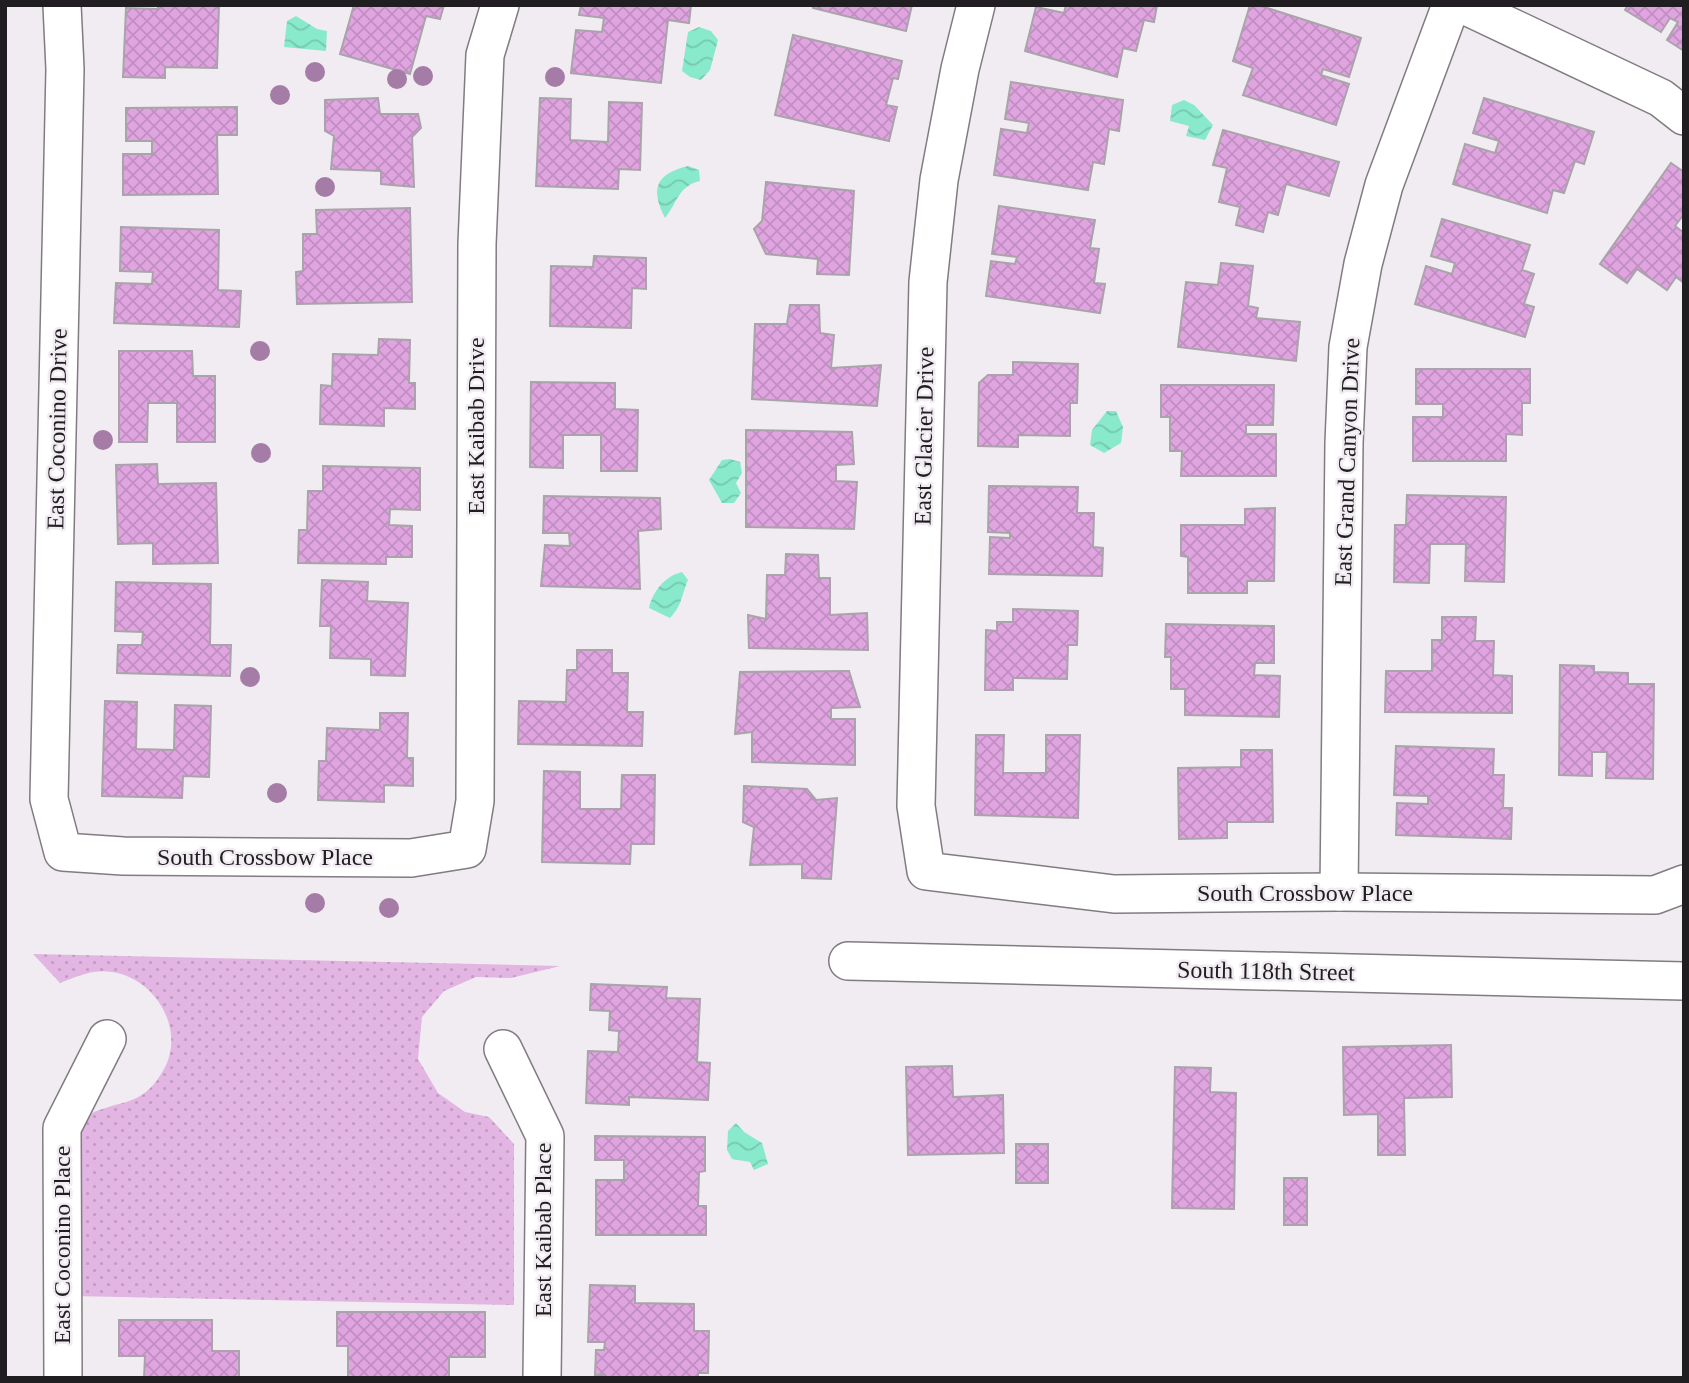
<svg xmlns="http://www.w3.org/2000/svg" width="1689" height="1383" viewBox="0 0 1689 1383" font-family="Georgia,serif">
<style>
.grass{fill:url(#grass-dots)}
.water{fill:url(#water-waves)}
.building{fill:url(#building-cross-hatch);stroke:#a9a4a9;stroke-width:2}
.lines{fill:none;stroke-linecap:round;stroke-linejoin:round}
.minor-casing{stroke:#807c80;stroke-width:40}
.minor{stroke:#fff;stroke-width:37}
.tree{fill:#a47ca6}
.labels{text-anchor:middle;dominant-baseline:central;stroke-width:5;stroke-linejoin:round;paint-order:stroke}
.street-label{font-size:24px;fill:#201e20;stroke:#f1ecf1}
</style>
<defs>
<pattern id="grass-dots" width="8" height="8" patternUnits="userSpaceOnUse" patternTransform="scale(1.75)"><rect width="8" height="8" fill="#e2b5e2"/><path d="M2 2h.1M6 6h.1" fill="none" stroke="#c29bc2" stroke-width="1.8" stroke-linecap="round"/></pattern>
<pattern id="water-waves" width="16" height="10" patternUnits="userSpaceOnUse" patternTransform="scale(1.75)"><rect width="16" height="10" fill="#88eaca"/><path d="M0 5q4-4 8 0t8 0" fill="none" stroke="#75c8ad"/></pattern>
<pattern id="building-cross-hatch" width="8" height="8" patternUnits="userSpaceOnUse" patternTransform="scale(1.75)"><rect width="8" height="8" fill="#e0a5e1"/><path d="M0 0l8 8M0 8l8-8" fill="none" stroke="#c08ec1"/></pattern>
</defs>
<rect width="100%" height="100%" fill="#f1ecf1"/>
<!-- grass -->
<path class="grass" d="M33 954 560 966 511 978 476 977 444 991 422 1017 418 1059 438 1093 465 1112 489 1117 514 1144V1305L71 1296 77 1125C82 1121 88 1115 94 1112 127 1099 144 1105 164 1069 186 1029 155 978 112 972 93 969 78 976 60 983Z"/>
<!-- water -->
<g class="water">
<path d="M296 16 317 29 327 31 326 51 284 47 287 21Z"/>
<path d="M699 27 711 31 718 40 710 70 701 80 690 77 682 71 688 32Z"/>
<path d="M1184 100 1194 105 1213 125 1205 140 1186 136 1189 126 1170 121 1172 105Z"/>
<path d="M688 166 699 170 700 181C678 186 678 202 665 218 650 188 656 174 688 166Z"/>
<path d="M1107 411H1116L1123 427 1121 443 1104 453 1090 445 1092 430Z"/>
<path d="M730 459 740 462 742 473 736 483 741 493 734 503H722L709 480 722 460Z"/>
<path d="M682 572 688 580C681 596 683 604 670 618L649 608C653 591 665 576 682 572Z"/>
<path d="M736 1123 744 1132 762 1143 768 1164 754 1170 750 1162 732 1159 727 1150 728 1131Z"/>
</g>
<!-- building -->
<g class="building">
<path d="M158 5H219L217 68 165 67V78L123 77 126 8 158 9Z"/>
<path d="M354 5H444L440 19 426 16 410 74 340 54Z"/>
<path d="M581 5H691L689 23 668 20 661 83 571 73 576 30 602 32 604 18 579 15Z"/>
<path d="M813 5H912L906 31 813 8Z"/>
<path d="M1066 5H1157L1154 22 1144 20 1136 51 1123 48 1117 77 1025 51 1036 7 1064 13Z"/>
<path d="M1250 5H1258L1361 38 1349 77 1323 69 1321 75 1349 84 1336 125 1243 95 1253 68 1233 61Z"/>
<path d="M1628 5H1684V51L1667 40 1678 22 1670 18 1661 32 1625 10Z"/>
<path d="M793 35 902 61 898 79 893 78 886 105 897 107 889 141 775 115Z"/>
<path d="M1011 82 1123 100 1119 131 1109 129 1104 164 1093 162 1088 190 994 175 1001 129 1027 133 1029 123 1005 119Z"/>
<path d="M378 98 380 114H418L421 128 412 137 414 187 381 184V171L331 169 334 136 325 131V100Z"/>
<path d="M540 98 571 99 570 140 608 142 609 102 642 103 640 170 619 169 618 189 536 186Z"/>
<path d="M1484 98 1594 132 1584 164 1575 161 1564 193 1553 190 1547 213 1453 184 1465 144 1495 153 1499 141 1473 133Z"/>
<path d="M237 107V135H217L218 194 123 195V154H152V141H126V108Z"/>
<path d="M1223 130 1339 162 1329 196 1286 184 1278 215 1268 212 1263 232 1236 225 1240 207 1219 202 1227 168 1213 165Z"/>
<path d="M1671 163 1684 172V214L1675 226 1684 233V283L1676 277 1667 290 1637 269 1627 283 1600 264Z"/>
<path d="M766 182 854 191 849 275 817 274 818 259 766 254 754 229 762 221Z"/>
<path d="M999 206 1095 220 1090 248 1099 249 1094 283 1105 284 1100 313 986 296 991 261 1015 264 1017 257 992 254Z"/>
<path d="M410 208 412 302 297 304 296 272 303 271V234H317L316 210Z"/>
<path d="M1442 219 1530 245 1522 270 1534 274 1524 304 1534 307 1525 337 1415 304 1426 266 1452 274 1455 263 1431 256Z"/>
<path d="M121 227 219 230 218 290 241 291 239 327 114 323 116 283 152 284 153 272 120 271Z"/>
<path d="M594 256 646 258V289L632 288 631 328 550 326 551 266 593 267Z"/>
<path d="M1221 263 1253 266 1248 306 1258 308 1256 318 1300 322 1296 361 1178 347 1186 282 1218 285Z"/>
<path d="M790 305H819L820 333 834 335 831 368 881 365 877 406 752 399 755 324H787Z"/>
<path d="M379 339 410 340 409 383H415V409L384 408V426L320 424 321 385 332 386 333 354 378 355Z"/>
<path d="M119 351H192L193 376H215V442H177V403H148L147 442H119Z"/>
<path d="M1013 362 1078 364 1077 403H1070V436L1018 435V447L978 446 979 383 988 375H1013Z"/>
<path d="M1416 369H1530V403H1522V435L1506 434V461H1413V417H1443V404H1416Z"/>
<path d="M531 382 615 383V409L638 410 637 471H601V435H563V468L530 467Z"/>
<path d="M1161 385H1274L1273 425H1246V434H1276V476H1181L1182 451H1170V417H1161Z"/>
<path d="M746 430 852 432 854 464 836 465V481L857 482 854 529 746 527Z"/>
<path d="M157 464 158 484 216 483 218 563 153 564V543L118 544 116 465Z"/>
<path d="M323 466 420 468V510L390 509 389 525 412 526V557H386V564L298 563 299 530H307L308 491H323Z"/>
<path d="M989 486 1078 487 1077 513H1094L1093 547 1103 548 1102 576 989 574 990 537 1010 538V533L988 532Z"/>
<path d="M1407 495 1506 497 1504 582 1465 581 1466 544H1430L1429 583 1394 582 1395 525H1406Z"/>
<path d="M544 496 660 498 661 529 638 531 640 589 541 586 545 545 570 546 569 533H543Z"/>
<path d="M1275 508 1274 581H1247V593H1188V557L1181 556V525H1245V509Z"/>
<path d="M786 554 818 555 819 578H830V615L867 613 868 650 749 648 748 615 766 619 767 575H785Z"/>
<path d="M322 580 368 582 367 601 408 603 405 676 371 675V659L330 658 331 626H320Z"/>
<path d="M116 582 211 584 210 645H231L230 676 117 673 118 645H142L143 632 115 631Z"/>
<path d="M1013 609 1078 611 1077 645H1068L1067 679 1013 678V690H985L986 630 997 631V622H1013Z"/>
<path d="M1442 617H1476L1475 641H1494L1493 675 1512 676V713L1385 712 1386 671H1432V640H1442Z"/>
<path d="M1166 624 1274 626V663H1255L1254 675 1280 676 1279 717 1185 715V689H1171V657H1165Z"/>
<path d="M577 650H612V673H628L627 712H643L642 746 518 744 519 701 566 702 567 670H577Z"/>
<path d="M1560 665 1594 666V672L1628 673V684H1654L1653 779 1606 778 1607 752H1592V776L1559 775Z"/>
<path d="M849 671 860 707 831 708V719H855V765L752 762V732L735 734 740 672Z"/>
<path d="M105 701 137 702 136 749 174 750 175 705 211 706 209 777 183 776 182 798 102 796Z"/>
<path d="M380 713H408L407 758H413V786L384 785V802L318 800 319 761H326L327 728 380 730Z"/>
<path d="M976 735H1004L1003 773H1046V735H1080L1078 818 975 815Z"/>
<path d="M1396 746 1494 749 1493 775H1504L1503 808H1512L1511 839 1396 835 1397 803 1428 804V796L1394 795Z"/>
<path d="M1241 750H1272L1273 822H1227V838L1179 839 1178 768 1241 767Z"/>
<path d="M544 771 580 772V809H621L622 775H655L654 844H631L630 864 542 862Z"/>
<path d="M744 786 807 789 816 800 837 798 831 879 802 878V864L750 865 754 827 743 822Z"/>
<path d="M591 984 667 987 666 998 700 999 697 1062 710 1063 708 1100 629 1097V1105L586 1103 588 1051 618 1052 619 1031 609 1030 610 1011 590 1010Z"/>
<path d="M1451 1045 1452 1097 1404 1098 1405 1155H1378V1114L1344 1115 1343 1047Z"/>
<path d="M952 1066 953 1097 1003 1095 1004 1153 908 1155 906 1067Z"/>
<path d="M1175 1067 1211 1068 1210 1092 1236 1093 1234 1209 1172 1208Z"/>
<path d="M595 1136 705 1137V1171L699 1172 698 1206H706V1235H596V1180H624V1160H595Z"/>
<rect x="1016" y="1144" width="32" height="39"/>
<rect x="1284" y="1178" width="23" height="47"/>
<path d="M590 1285 635 1286V1303L694 1304V1331H709L708 1373H698V1378H605V1375H595L596 1350H604L605 1342H588Z"/>
<path d="M337 1312H485V1357H449V1378H348V1346H337Z"/>
<path d="M119 1320H212V1351H239V1378H144L145 1356H119Z"/>
</g>
<g class="lines">
<defs>
<g id="minor">
<path d="M62 5 65 69 49 799 63 852 123 856 411 858 467 849 475 801 477 244 485 55 500 5"/>
<path d="M976 5 960 69 939 180 928 282 916 806 926 871 1114 894 1339 892 1655 895 1684 884"/>
<path d="M1464 5 1661 98 1684 116"/>
<path d="M1339 892 1344 443 1348 347 1363 264 1384 185 1451 5"/>
<path d="M848 961 1684 981"/>
<path d="M503 1049 545 1136 542 1378"/>
<path d="M63 1378 62 1128 107 1039"/>
</g>
</defs>
<!-- minor casing -->
<use href="#minor" class="minor-casing"/>
<!-- minor -->
<use href="#minor" class="minor"/>
</g>
<!-- trees -->
<g class="tree">
<circle cx="315" cy="72" r="10"/>
<circle cx="423" cy="76" r="10"/>
<circle cx="555" cy="77" r="10"/>
<circle cx="397" cy="79" r="10"/>
<circle cx="280" cy="95" r="10"/>
<circle cx="325" cy="187" r="10"/>
<circle cx="260" cy="351" r="10"/>
<circle cx="103" cy="440" r="10"/>
<circle cx="261" cy="453" r="10"/>
<circle cx="250" cy="677" r="10"/>
<circle cx="277" cy="793" r="10"/>
<circle cx="315" cy="903" r="10"/>
<circle cx="389" cy="908" r="10"/>
</g>
<g class="labels">
<!-- street labels -->
<g class="street-label">
<text transform="translate(476 426) rotate(-90)">East Kaibab Drive</text>
<text transform="translate(57 429) rotate(-89)">East Coconino Drive</text>
<text transform="translate(924 436) rotate(-89)">East Glacier Drive</text>
<text transform="translate(1347 462) rotate(-88)">East Grand Canyon Drive</text>
<text x="265" y="857">South Crossbow Place</text>
<text x="1305" y="893">South Crossbow Place</text>
<text transform="translate(1266 971) rotate(1)">South 118th Street</text>
<text transform="translate(543 1230) rotate(-90)">East Kaibab Place</text>
<text transform="translate(62 1245) rotate(-90)">East Coconino Place</text>
</g>
</g>
<!-- border -->
<rect width="1689" height="1383" fill="none" stroke="#201e20" stroke-width="14"/>
</svg>
